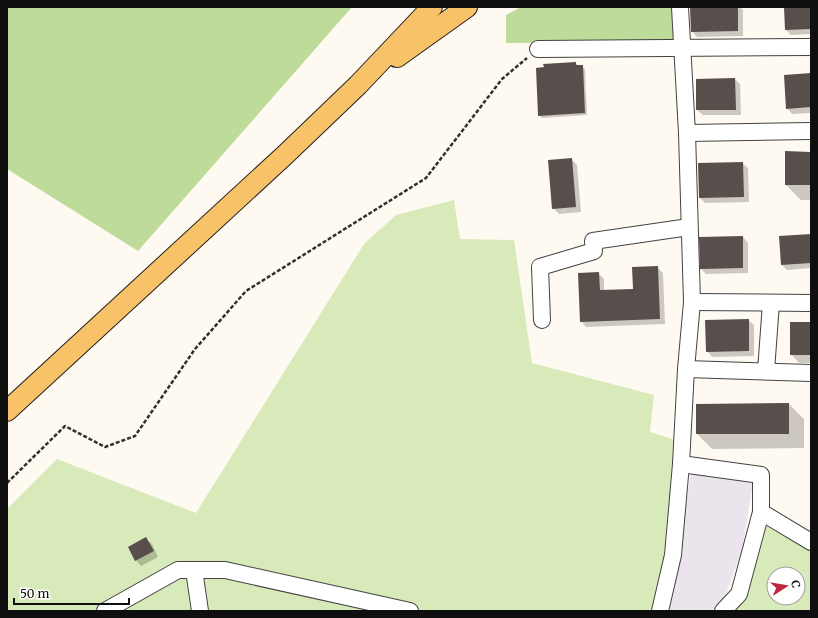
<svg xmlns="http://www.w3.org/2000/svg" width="818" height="618" viewBox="0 0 818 618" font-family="Merriweather,serif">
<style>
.industrial{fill:#ebe4ed}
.green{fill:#d9eaba;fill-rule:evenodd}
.forest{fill:#bfdb99}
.shadow{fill:#0003}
.building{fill:#584e4b}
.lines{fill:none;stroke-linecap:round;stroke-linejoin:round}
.minor-casing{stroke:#424242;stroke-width:18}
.major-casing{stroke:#202020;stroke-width:22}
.path{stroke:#313131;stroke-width:2.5;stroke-dasharray:4 2;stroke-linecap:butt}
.minor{stroke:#fff;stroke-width:16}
.major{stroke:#f8c368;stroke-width:20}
</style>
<rect width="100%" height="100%" fill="#fffaf1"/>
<!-- industrial -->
<path class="industrial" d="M691 472 753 483 742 550 725 597 711 611H665L678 557Z"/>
<!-- green -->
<g class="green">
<path d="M454 200 460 239 514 240 532 363 654 395 650 432 682 442 658 611H7V509L57 459 196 513 364 244 396 215Z"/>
<path d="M761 512 811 542V611H723L739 594ZM774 574H798V598H774Z"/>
</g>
<!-- forest -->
<g class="forest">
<path d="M7 7H352L138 251 7 169Z"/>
<path d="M521 7H675L678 42 506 43V15Z"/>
</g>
<!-- shadow -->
<g class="shadow">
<path d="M691 7H740L743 10V36L697 37 692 31Z"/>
<path d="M785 7H811V34L791 35 786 30Z"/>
<path d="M575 63 585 69 587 115 542 118 539 115Z"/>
<path d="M811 74V113L792 114 787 108Z"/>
<path d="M735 79 740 84 741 115H703L697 110V80Z"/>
<path d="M811 153V200H801L786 185Z"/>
<path d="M571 159 577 165 581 212 559 214 553 208Z"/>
<path d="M742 163 748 168 749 202 705 203 700 198 699 164Z"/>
<path d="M811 235V268L787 270 782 265Z"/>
<path d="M743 237 748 243V273L706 274 701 269Z"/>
<path d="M657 267 663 273 665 324 586 327 581 321 598 273 604 279V291L634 290Z"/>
<path d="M748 320 754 325V356L712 357 707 351Z"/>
<path d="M811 323V363H799L791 354Z"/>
<path d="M789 404 804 419V448L712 449 697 434Z"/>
<path d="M146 539 152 544 158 557 141 566 136 560Z"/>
</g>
<!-- building -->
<g class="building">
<path d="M690 7H738V31L691 32Z"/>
<path d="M784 7H811V29L785 30Z"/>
<path d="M576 62V65H583L585 113 538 116 536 68 544 67 543 64Z"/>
<path d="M811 73V107L786 109 784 75Z"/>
<path d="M735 78 736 110H696V79Z"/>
<path d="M785 151 811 152V185H785Z"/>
<path d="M572 158 576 207 552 209 548 160Z"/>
<path d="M743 162 744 197 699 198 698 163Z"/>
<path d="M811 234V263L781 265 779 236Z"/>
<path d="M743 236V268L700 269 699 237Z"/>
<path d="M658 266 660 319 580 322 578 273 599 272 600 290 633 289 632 267Z"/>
<path d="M749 319V351L706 352 705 320Z"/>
<rect x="790" y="322" width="21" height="33"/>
<path d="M789 403V434H696V404Z"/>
<path d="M146 537 154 551 135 561 128 547Z"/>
</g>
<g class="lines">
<defs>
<g id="minor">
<path d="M538 49 811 47"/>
<path d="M687 133 811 131"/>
<path d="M692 302 811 303"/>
<path d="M542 320 540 267 594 251 593 241 689 227"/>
<path d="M686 369 811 373"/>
<path d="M766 371 771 303"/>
<path d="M681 464 761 475V512L811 542"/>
<path d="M194 570 200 611"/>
<path d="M105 611 178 570H225L410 611"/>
<path d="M660 611 673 555 681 464 686 369 692 302 687 133 680 7"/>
<path d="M723 611 739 594 761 512"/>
</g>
<g id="major">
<path d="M397 57 467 7"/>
<path d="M7 411 286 154 358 85 432 7"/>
</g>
</defs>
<!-- minor casing -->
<use href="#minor" class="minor-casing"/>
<!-- major casing -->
<use href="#major" class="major-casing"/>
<!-- path -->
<path class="path" d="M7 483 65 426 105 447 135 436 195 349 246 291 426 178 502 79 527 58"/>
<!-- minor -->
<use href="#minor" class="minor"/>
<!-- major -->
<use href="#major" class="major"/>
</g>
<!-- border -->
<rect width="818" height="618" fill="none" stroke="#0f0f0f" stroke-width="16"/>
<!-- north arrow -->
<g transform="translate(786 586) rotate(78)"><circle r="19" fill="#ffffff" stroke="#9f9f9f"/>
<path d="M0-3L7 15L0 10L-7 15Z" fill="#c02641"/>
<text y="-6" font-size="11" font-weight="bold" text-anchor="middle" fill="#0f0f0f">С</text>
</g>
<!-- scale -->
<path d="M14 598v6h115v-6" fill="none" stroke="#0f0f0f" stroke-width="2"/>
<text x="20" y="598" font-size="12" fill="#0f0f0f" stroke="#ffffff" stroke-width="3" paint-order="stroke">50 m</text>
</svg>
